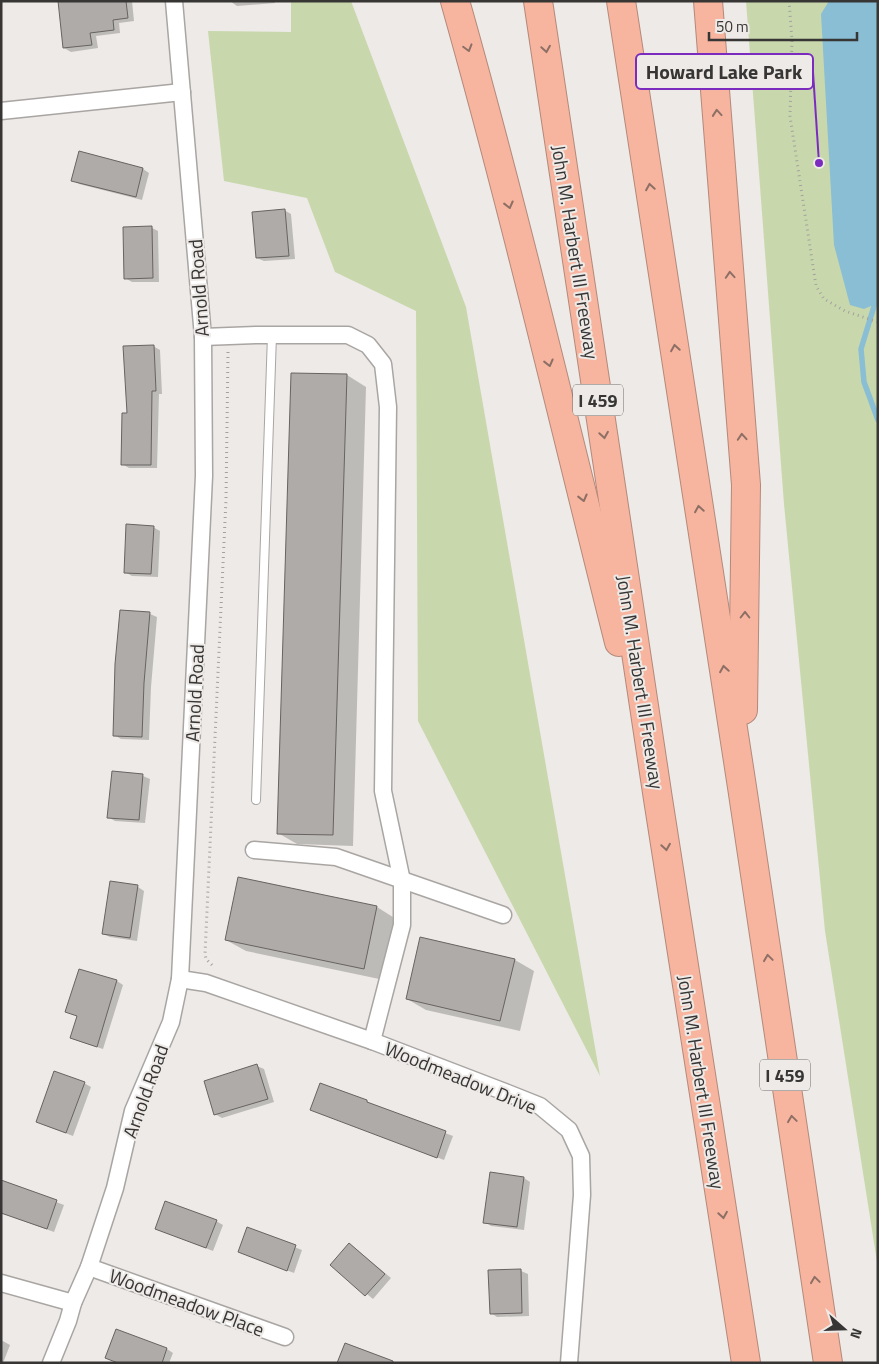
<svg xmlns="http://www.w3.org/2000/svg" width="879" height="1364" viewBox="0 0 879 1364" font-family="'Titillium Web',sans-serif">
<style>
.green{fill:#c8d8ac}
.water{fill:#89bed5}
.shadow{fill:#0003}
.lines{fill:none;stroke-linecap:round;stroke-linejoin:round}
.stream{stroke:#89bed5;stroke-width:5.5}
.building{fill:#afaba9;stroke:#676362}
.service-casing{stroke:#a9a5a3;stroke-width:10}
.minor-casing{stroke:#a9a5a3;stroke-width:19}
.motorway-casing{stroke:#b4897a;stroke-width:30}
.path{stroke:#a3a19e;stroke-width:3;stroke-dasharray:1 4;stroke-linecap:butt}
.service{stroke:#fff;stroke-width:8}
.minor{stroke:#fff;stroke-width:16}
.motorway{stroke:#f7b59f;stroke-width:28}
.oneway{stroke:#8d6f65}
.labels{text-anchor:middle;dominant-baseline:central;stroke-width:4;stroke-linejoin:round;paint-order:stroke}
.shield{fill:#edeae7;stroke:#6e6c6a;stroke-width:1}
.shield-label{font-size:18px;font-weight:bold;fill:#373635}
.street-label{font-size:19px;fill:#373635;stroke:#edeae7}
.leader{fill:none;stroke:#7b2cbf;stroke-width:2}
.callout-dot{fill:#7b2cbf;stroke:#edeae7;stroke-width:2}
.callout{fill:#edeae7;stroke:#7b2cbf;stroke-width:2}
.callout-label{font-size:20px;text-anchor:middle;font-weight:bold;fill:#373635}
</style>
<rect width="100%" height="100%" fill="#edeae7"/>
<!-- green -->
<g class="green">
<path d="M291 1H351L466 307 600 1076 418 721 416 311 335 272 307 198 224 181 208 31 291 32Z"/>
<path d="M746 1H878V1268L825 931 784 504Z"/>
</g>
<!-- water -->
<path class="water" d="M829 1H878V303L864 309 850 305 834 245 821 14Z"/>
<!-- shadow -->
<g class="shadow">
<path d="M62 1H132L134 21 119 23 120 33 96 36 98 48 71 52 64 48Z"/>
<path d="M230 1H275V3L237 6Z"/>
<path d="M143 169 149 173 142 200 79 184 73 180Z"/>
<path d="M284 210 291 214 295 259 264 261 257 258Z"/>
<path d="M152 228 158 231 159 282H132L125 278Z"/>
<path d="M153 346 160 350 162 394H159L157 468H129L122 464 128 414Z"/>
<path d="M347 375 366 387 353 846 297 844 278 833Z"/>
<path d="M153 527 160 531 158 577 132 576 125 572Z"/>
<path d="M121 611 150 614 157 617 151 687 149 740 121 739 114 735Z"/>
<path d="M113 773 143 776 150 779 145 823 115 821 108 817Z"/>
<path d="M239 879 377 907 396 919 384 980 246 951 226 940Z"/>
<path d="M138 887 144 891 137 941 110 937 103 934Z"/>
<path d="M515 960 534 971 520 1031 426 1010 407 999Z"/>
<path d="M79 970 117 981 123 985 103 1049 78 1041 71 1038 78 1017 67 1011Z"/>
<path d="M257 1066 264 1069 274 1102 222 1118 215 1114Z"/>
<path d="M84 1083 91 1087 73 1136 44 1125Z"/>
<path d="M367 1101 373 1106 453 1136 444 1160 312 1109Z"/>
<path d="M524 1178 530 1182 524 1230 491 1226 485 1222Z"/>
<path d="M3 1182 64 1205 54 1232 1 1213Z"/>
<path d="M216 1221 223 1225 213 1251 156 1229Z"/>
<path d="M248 1229 302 1250 294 1273 239 1252Z"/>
<path d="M350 1244 391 1278 373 1299 331 1265Z"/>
<path d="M521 1271 528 1274 529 1316 497 1317 491 1313Z"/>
<path d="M1 1340 10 1345 3 1363H1Z"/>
<path d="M167 1349 173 1353 169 1363H118Z"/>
</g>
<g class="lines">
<!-- stream -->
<path class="stream" d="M875 303 861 349 864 382 878 420"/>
</g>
<!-- building -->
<g class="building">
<path d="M58 1H126L128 18 113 20 114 30 90 33 92 45 63 48Z"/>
<path d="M79 151 143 168 136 197 71 181Z"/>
<path d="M285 209 289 256 256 258 252 212Z"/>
<path d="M152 226 153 278 124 279 123 227Z"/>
<path d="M154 345 156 391H152L151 465H121L122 413H127L123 346Z"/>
<path d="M291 373 347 374 333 835 277 834Z"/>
<path d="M126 524 154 526 151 574 124 573Z"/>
<path d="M120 610 150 612 144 683 142 737 113 736 115 664Z"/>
<path d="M112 771 143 774 139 820 107 818Z"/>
<path d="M238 877 377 906 364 969 225 940Z"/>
<path d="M110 881 138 885 130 938 102 934Z"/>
<path d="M420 937 515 959 500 1021 406 999Z"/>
<path d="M79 969 117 980 97 1047 70 1038 77 1016 65 1012Z"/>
<path d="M257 1064 268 1099 214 1115 204 1081Z"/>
<path d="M54 1071 85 1082 66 1133 36 1122Z"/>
<path d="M320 1083 367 1100V1102L446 1131 437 1158 310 1110Z"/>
<path d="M490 1172 524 1177 517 1227 483 1223Z"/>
<path d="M1 1180 57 1200 47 1229 1 1213Z"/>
<path d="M165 1201 217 1220 206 1248 155 1229Z"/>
<path d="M247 1227 296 1245 287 1271 238 1252Z"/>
<path d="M349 1243 385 1274 365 1296 330 1265Z"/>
<path d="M521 1269 522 1313 490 1314 488 1270Z"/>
<path d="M116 1329 167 1348 162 1363H118L105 1358Z"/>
<path d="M345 1343 393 1361V1363H337Z"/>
</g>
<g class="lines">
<defs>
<path id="service" d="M256 800 272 335"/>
<g id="minor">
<path d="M1 111 182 92"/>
<path d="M203 337 256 335H348L368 345 383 364 388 407 383 791 402 881V925L372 1041"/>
<path d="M254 850 336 857 503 915"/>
<path d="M180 979 206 983 372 1041 505 1092 540 1106 569 1130 581 1156 582 1195 569 1363"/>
<path d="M89 1267 285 1337"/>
<path d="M1 1283 73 1303"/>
<path d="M51 1363 68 1321 73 1303 89 1267 115 1188 133 1111 171 1022 180 979 204 476 203 337 174 1"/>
</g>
<g id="motorway">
<path d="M455 1C515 213 565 428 619 642"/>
<path d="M538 1 658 799 746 1363"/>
<path d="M621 1 742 787 828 1363"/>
<path d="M708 1 746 485 743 710"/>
</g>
</defs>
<!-- service casing -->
<use href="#service" class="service-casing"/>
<!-- minor casing -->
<use href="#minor" class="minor-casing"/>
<!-- motorway casing -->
<use href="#motorway" class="motorway-casing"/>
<!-- path -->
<g class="path">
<path d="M789 1 792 40 790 116 816 286 824 299 845 311 878 322"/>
<path d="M212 965 206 959 205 954 226 499 228 352"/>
</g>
<!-- service -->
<use href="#service" class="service"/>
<!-- minor -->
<use href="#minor" class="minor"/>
<!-- motorway -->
<use href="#motorway" class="motorway"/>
</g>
<!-- one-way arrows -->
<defs><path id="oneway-chevron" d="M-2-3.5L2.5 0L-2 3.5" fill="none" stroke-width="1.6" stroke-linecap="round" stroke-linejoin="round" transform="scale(1.25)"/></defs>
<g class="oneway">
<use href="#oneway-chevron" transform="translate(468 48) rotate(74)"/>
<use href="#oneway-chevron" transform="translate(546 49) rotate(81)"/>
<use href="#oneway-chevron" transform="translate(717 113) rotate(-95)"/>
<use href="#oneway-chevron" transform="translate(650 187) rotate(-99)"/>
<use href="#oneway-chevron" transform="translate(509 205) rotate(76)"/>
<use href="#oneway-chevron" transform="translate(730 275) rotate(-94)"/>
<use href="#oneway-chevron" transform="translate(675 348) rotate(-99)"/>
<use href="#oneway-chevron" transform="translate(549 363) rotate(76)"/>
<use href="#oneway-chevron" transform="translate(604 435) rotate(81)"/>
<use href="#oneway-chevron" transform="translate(742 437) rotate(-94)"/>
<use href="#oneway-chevron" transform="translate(583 498) rotate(76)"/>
<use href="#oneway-chevron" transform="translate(699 509) rotate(-99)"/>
<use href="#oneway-chevron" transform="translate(745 615) rotate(-90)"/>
<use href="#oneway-chevron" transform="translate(724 669) rotate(-99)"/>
<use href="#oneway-chevron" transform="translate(666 847) rotate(81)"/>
<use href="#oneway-chevron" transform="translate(768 958) rotate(-98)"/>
<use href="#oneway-chevron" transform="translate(792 1119) rotate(-98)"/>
<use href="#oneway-chevron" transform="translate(723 1215) rotate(81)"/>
<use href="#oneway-chevron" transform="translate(815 1280) rotate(-98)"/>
</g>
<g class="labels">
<!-- shield labels -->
<g class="shield">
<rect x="573" y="384.5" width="50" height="31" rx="4"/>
<rect x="760" y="1059.5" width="50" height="31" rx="4"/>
</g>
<g class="shield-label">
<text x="598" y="400">I 459</text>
<text x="785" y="1075">I 459</text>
</g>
<!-- street labels -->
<g class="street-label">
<text transform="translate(576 252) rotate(81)">John M. Harbert III Freeway</text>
<text transform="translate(198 288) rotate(-94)">Arnold Road</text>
<text transform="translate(641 682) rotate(81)">John M. Harbert III Freeway</text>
<text transform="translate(194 693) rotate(-87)">Arnold Road</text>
<text transform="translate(461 1077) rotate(22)">Woodmeadow Drive</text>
<text transform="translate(702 1082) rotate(81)">John M. Harbert III Freeway</text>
<text transform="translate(145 1091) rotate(-70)">Arnold Road</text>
<text transform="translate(187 1302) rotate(20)">Woodmeadow Place</text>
</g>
</g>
<!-- callouts -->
<path class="leader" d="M819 163L813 72"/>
<circle class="callout-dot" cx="819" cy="163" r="5"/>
<rect class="callout" x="636" y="54" width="177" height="35" rx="5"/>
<g class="callout-label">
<text x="724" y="79">Howard Lake Park</text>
</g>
<!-- border -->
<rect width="879" height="1364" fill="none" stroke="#373635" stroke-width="5"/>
<!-- north arrow -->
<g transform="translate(844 1329) rotate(110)" stroke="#edeae7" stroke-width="4" paint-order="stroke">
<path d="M0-4L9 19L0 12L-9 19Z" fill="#373635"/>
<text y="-8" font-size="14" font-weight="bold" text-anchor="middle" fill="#373635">N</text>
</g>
<!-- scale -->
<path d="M709 32v8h148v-8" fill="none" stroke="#373635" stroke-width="2.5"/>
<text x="716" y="32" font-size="15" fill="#373635" stroke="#edeae7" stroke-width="4" paint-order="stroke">50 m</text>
</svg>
